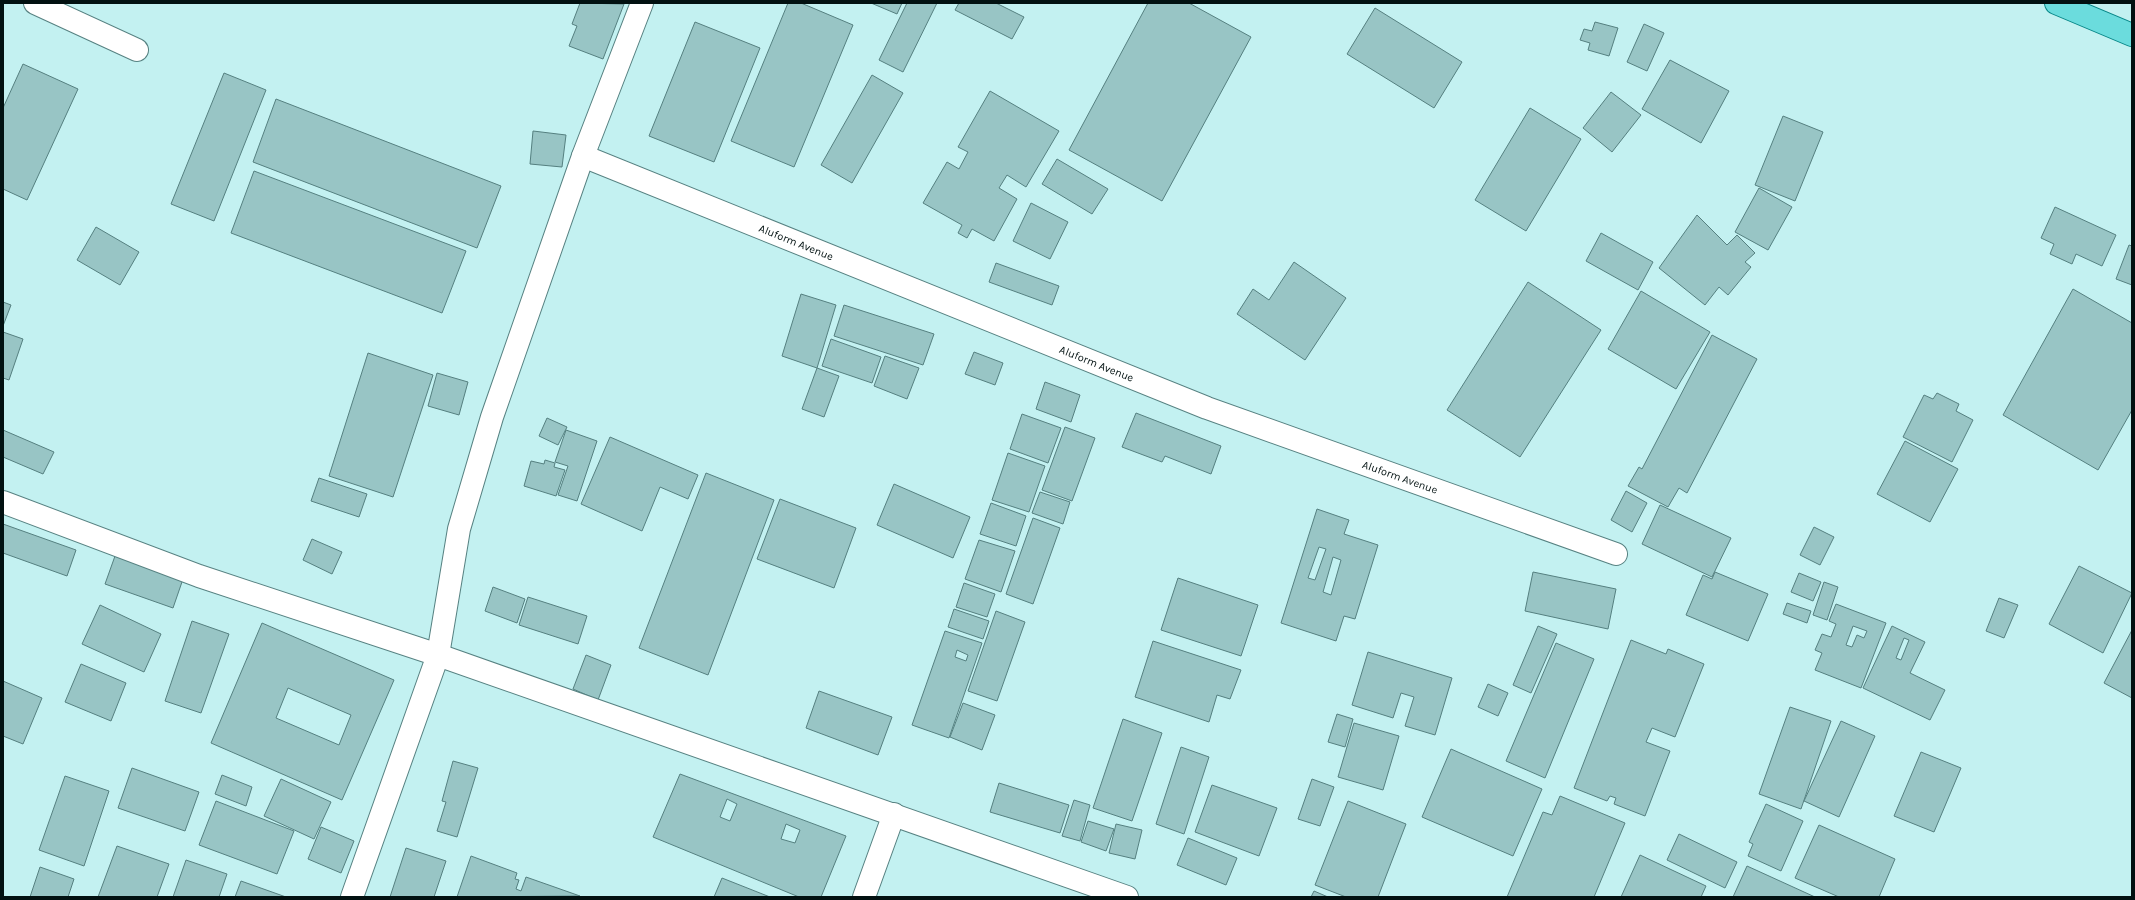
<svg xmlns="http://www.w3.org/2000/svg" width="2135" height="900" viewBox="0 0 2135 900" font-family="Karla,sans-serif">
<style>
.building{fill:#98c5c5;stroke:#558080;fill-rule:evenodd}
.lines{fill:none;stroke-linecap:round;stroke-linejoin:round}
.minor-casing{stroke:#578282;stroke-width:24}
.major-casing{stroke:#068687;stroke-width:24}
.minor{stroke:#fff;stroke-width:22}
.major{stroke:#6bdcdd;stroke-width:22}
.labels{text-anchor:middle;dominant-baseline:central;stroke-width:3.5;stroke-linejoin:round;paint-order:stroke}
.street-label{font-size:11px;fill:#021111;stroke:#d0fefe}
</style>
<rect width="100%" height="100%" fill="#c3f1f1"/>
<!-- building -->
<g class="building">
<path d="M580 3 624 4 603 59 569 46 577 26 572 24Z"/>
<path d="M788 3H801L853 25 794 167 731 141Z"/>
<path d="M871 3H902L897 14Z"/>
<path d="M907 3H937L903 72 879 60Z"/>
<path d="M959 3H996L1024 17 1012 39 955 10Z"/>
<path d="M1148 3H1189L1251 37 1162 201 1069 150Z"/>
<path d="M1375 8 1462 62 1434 108 1347 54Z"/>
<path d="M695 22 760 48 714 162 649 136Z"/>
<path d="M1595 22 1618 28 1609 56 1588 50 1590 43 1580 40 1584 29 1592 31Z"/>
<path d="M1644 24 1664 33 1647 71 1627 62Z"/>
<path d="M1670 60 1729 91 1701 143 1642 109Z"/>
<path d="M23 64 78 89 27 200 3 189V108Z"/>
<path d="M224 73 266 90 214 221 171 204Z"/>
<path d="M872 75 903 93 852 183 821 165Z"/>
<path d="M990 91 1059 131 1026 187 1007 175 999 188 1017 199 994 241 972 229 967 238 958 233 962 225 923 203 947 162 959 169 968 152 958 147Z"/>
<path d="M1611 92 1641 115 1612 152 1583 128Z"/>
<path d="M276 99 501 186 477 248 253 162Z"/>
<path d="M1530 108 1581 139 1526 231 1475 200Z"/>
<path d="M1783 116 1823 132 1795 201 1755 185Z"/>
<path d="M533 131 566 135 562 167 530 164Z"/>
<path d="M1057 159 1108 189 1092 214 1042 184Z"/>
<path d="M254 171 466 251 442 313 231 233Z"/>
<path d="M1759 188 1792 207 1768 250 1735 232Z"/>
<path d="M1031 203 1068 222 1050 259 1013 241Z"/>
<path d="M2055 207 2116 235 2102 266 2076 254 2072 264 2050 254 2054 244 2041 238Z"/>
<path d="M1697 215 1727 245 1737 235 1755 253 1745 262 1751 267 1728 295 1719 287 1705 305 1659 268Z"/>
<path d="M96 227 139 252 120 285 77 260Z"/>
<path d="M1601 233 1653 262 1638 290 1586 261Z"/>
<path d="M2129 245 2132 246V285L2116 279Z"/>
<path d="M1294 262 1346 298 1305 360 1237 314 1253 289 1269 300Z"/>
<path d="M996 263 1059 286 1052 305 989 282Z"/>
<path d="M1528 282 1601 330 1520 457 1447 410Z"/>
<path d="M2073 289 2132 323V410L2098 470 2003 415Z"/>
<path d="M1641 291 1710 332 1676 389 1608 349Z"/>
<path d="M801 294 836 305 817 368 782 356Z"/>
<path d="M3 302 11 305 3 326Z"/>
<path d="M844 305 934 334 923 365 834 336Z"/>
<path d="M3 332 23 339 9 380 3 378Z"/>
<path d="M1712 335 1757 359 1687 493 1679 488 1668 507 1628 486 1639 467 1642 469Z"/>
<path d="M831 339 881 357 872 383 822 366Z"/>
<path d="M974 352 1003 363 995 385 965 374Z"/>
<path d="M368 353 433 375 393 497 329 476Z"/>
<path d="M885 356 919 368 907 399 874 386Z"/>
<path d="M817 368 839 376 824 417 802 409Z"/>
<path d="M437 373 468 382 459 415 428 406Z"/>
<path d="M1045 382 1080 395 1071 422 1036 409Z"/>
<path d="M1937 393 1959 404 1956 411 1973 420 1952 462 1903 437 1924 395 1933 399Z"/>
<path d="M1136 413 1221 446 1211 474 1165 456 1162 462 1122 447Z"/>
<path d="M1022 414 1061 428 1048 463 1010 449Z"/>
<path d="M547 418 567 427 558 445 539 436Z"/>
<path d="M1065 427 1095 438 1072 501 1042 490Z"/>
<path d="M3 430 54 452 43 474 3 457Z"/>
<path d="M566 430 597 441 577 501 558 495 568 466 555 462Z"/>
<path d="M610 437 698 475 688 499 660 487 642 531 581 504Z"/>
<path d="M1905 441 1958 469 1930 522 1877 494Z"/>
<path d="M1008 453 1045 466 1029 512 992 500Z"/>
<path d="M545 460 555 463 554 467 565 470 556 496 524 486 531 461 544 464Z"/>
<path d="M706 473 774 500 708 675 639 648Z"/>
<path d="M319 478 367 494 359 517 311 501Z"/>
<path d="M894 484 970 517 953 558 877 525Z"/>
<path d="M1626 491 1647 503 1632 532 1611 520Z"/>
<path d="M1040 492 1070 502 1063 524 1032 513Z"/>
<path d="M780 499 856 528 834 588 757 559Z"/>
<path d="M991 503 1026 516 1016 546 980 534Z"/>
<path d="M1660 505 1731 538 1712 577 1642 544Z"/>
<path d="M1317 509 1349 520 1344 534 1378 545 1355 619 1344 616 1336 641 1281 623ZM1319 547 1326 549 1315 580 1308 578ZM1333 557 1341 560 1331 595 1323 592Z"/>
<path d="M1033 518 1060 528 1033 604 1006 594Z"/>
<path d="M3 524 76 550 67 576 3 553Z"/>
<path d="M1814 527 1834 537 1820 565 1800 555Z"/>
<path d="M312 539 342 552 332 574 303 560Z"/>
<path d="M979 540 1015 551 1001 592 965 579Z"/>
<path d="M115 556 183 579 173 608 105 584Z"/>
<path d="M2079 566 2132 593 2103 653 2049 624Z"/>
<path d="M1533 572 1616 589 1608 629 1525 611Z"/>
<path d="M1715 572 1768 594 1748 641 1686 615 1703 575 1712 579Z"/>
<path d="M1799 573 1821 582 1813 601 1791 592Z"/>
<path d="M1178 578 1258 605 1241 656 1161 630Z"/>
<path d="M1824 582 1838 587 1827 620 1813 615Z"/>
<path d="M964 583 995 594 987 617 956 607Z"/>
<path d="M493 587 525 599 517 623 485 611Z"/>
<path d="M528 597 587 616 578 644 519 625Z"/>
<path d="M1999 598 2018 605 2004 638 1986 631Z"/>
<path d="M1787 603 1811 611 1807 623 1783 614Z"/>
<path d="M1836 604 1886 623 1861 688 1815 670 1822 653 1815 650 1822 634 1831 637 1836 624 1829 621ZM1853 626 1867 631 1864 638 1857 635 1852 647 1846 645Z"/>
<path d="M100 605 161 634 144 672 82 644Z"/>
<path d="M954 609 989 621 983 639 948 627Z"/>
<path d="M996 611 1025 622 997 701 968 691Z"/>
<path d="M192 621 229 634 201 713 165 701Z"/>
<path d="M262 623 394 680 342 800 211 743ZM288 688 351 715 339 745 276 718Z"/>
<path d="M1538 626 1557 634 1531 693 1513 685Z"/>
<path d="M1892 626 1925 642 1910 673 1945 690 1930 720 1863 688ZM1904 638 1909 640 1901 660 1896 658Z"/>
<path d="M2132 630V698L2104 683Z"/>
<path d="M945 631 982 643 949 738 912 725ZM957 650 968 655 966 661 955 657Z"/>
<path d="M1631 640 1666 654 1668 649 1704 664 1675 737 1652 728 1646 742 1670 751 1645 816 1614 804 1616 798 1610 796 1607 801 1574 788Z"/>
<path d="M1153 641 1241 670 1230 699 1217 695 1209 722 1135 697Z"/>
<path d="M1556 643 1594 659 1545 778 1506 761Z"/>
<path d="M1368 652 1452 678 1435 735 1405 726 1414 697 1401 693 1393 718 1352 705Z"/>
<path d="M586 655 611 665 598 700 573 689Z"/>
<path d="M81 664 126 683 111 721 65 702Z"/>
<path d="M3 681 42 698 23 744 3 736Z"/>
<path d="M1488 684 1508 693 1498 716 1478 707Z"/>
<path d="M819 691 892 717 878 755 806 728Z"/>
<path d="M963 703 995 715 982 750 950 737Z"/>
<path d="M1790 707 1831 721 1801 809 1759 794Z"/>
<path d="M1337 714 1353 719 1345 747 1328 742Z"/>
<path d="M1123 719 1162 733 1132 821 1093 808Z"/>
<path d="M1841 721 1875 736 1839 817 1804 801Z"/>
<path d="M1354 723 1399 736 1383 790 1338 777Z"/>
<path d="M1181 747 1209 757 1184 834 1156 824Z"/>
<path d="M1451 749 1542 789 1513 856 1422 817Z"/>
<path d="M1921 752 1961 768 1934 832 1894 816Z"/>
<path d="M453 761 478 768 457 837 437 831 446 802 442 801Z"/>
<path d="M132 768 199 792 185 831 118 808Z"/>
<path d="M680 774 846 836 821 897H799L653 837ZM727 799 737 804 730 821 720 817ZM786 824 800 830 795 843 781 839Z"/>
<path d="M222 775 252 787 246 806 215 794Z"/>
<path d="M65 776 109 791 84 866 39 850Z"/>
<path d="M281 779 331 802 314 839 264 816Z"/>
<path d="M1312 779 1334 787 1320 826 1298 819Z"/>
<path d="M999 783 1069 805 1060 833 990 812Z"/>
<path d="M1212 785 1277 808 1259 856 1195 832Z"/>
<path d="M1560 796 1625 823 1594 897H1507L1543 812 1552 815Z"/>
<path d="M1074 800 1090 805 1080 841 1062 836Z"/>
<path d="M216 801 294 831 277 874 199 845Z"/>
<path d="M1348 801 1406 824 1378 897H1346L1315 885Z"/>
<path d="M1766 804 1803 821 1781 871 1748 856 1753 844 1749 842Z"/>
<path d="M1088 821 1114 829 1106 851 1081 842Z"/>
<path d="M1116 824 1142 830 1135 859 1109 853Z"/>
<path d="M1819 825 1895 859 1879 897H1839L1795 878Z"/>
<path d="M321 827 354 841 341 873 308 859Z"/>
<path d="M1679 834 1737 862 1725 888 1667 860Z"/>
<path d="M1188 838 1237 858 1226 885 1177 865Z"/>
<path d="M117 846 169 864 157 897H98Z"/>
<path d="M406 848 446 861 434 897H390Z"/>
<path d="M1640 855 1706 886 1701 897H1621Z"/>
<path d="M471 856 517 873 515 879 519 880 516 889 521 891 526 877 580 896 457 897Z"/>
<path d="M186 860 227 874 219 897H173Z"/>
<path d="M1747 866 1815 897H1733Z"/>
<path d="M40 867 74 879 68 897H30Z"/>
<path d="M722 878 770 897H714Z"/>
<path d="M241 881 286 897H235Z"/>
<path d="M1314 891 1328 897H1311Z"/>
</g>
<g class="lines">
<defs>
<g id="minor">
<path d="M35 3 137 50"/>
<path id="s1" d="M583 156 1207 408 1616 554"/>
<path d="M3 502 199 576 438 655 1127 897"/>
<path d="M352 897 438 655 459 529 492 417 583 156 642 3"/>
<path d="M864 897 894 814"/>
</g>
<path id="major" d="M2056 3 2132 35"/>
</defs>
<!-- minor casing -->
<use href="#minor" class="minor-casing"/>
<!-- major casing -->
<use href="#major" class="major-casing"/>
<!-- minor -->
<use href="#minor" class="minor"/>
<!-- major -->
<use href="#major" class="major"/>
</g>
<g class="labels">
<!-- street labels -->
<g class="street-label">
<text stroke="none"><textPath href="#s1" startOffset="230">Aluform Avenue</textPath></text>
<text stroke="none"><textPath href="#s1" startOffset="554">Aluform Avenue</textPath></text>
<text stroke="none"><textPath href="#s1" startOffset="878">Aluform Avenue</textPath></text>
</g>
</g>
<!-- border -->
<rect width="2135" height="900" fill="none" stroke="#021111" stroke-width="8"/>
</svg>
